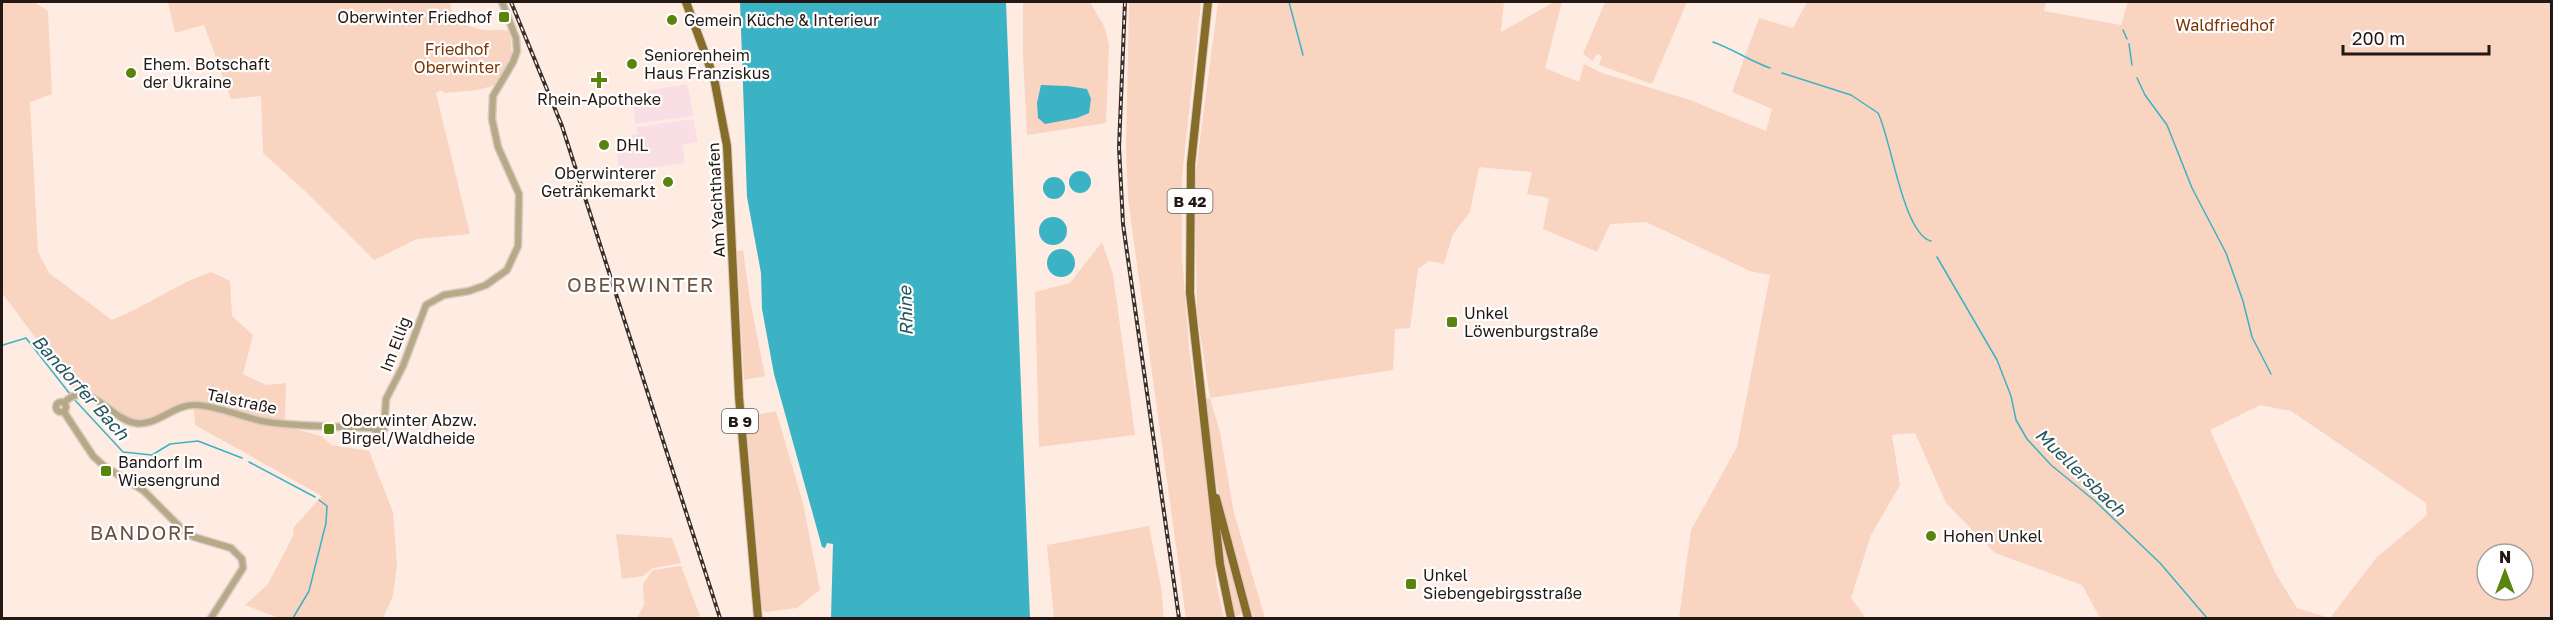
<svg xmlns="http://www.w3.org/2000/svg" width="2553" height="620" viewBox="0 0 2553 620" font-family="'Golos Text',sans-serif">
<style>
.education{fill:#f9dfe5}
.green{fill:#f9d4c0;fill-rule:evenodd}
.water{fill:#3cb2c5}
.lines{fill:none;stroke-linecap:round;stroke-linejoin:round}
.stream{stroke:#3cb2c5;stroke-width:1.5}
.minor-casing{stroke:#dbcac2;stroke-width:9}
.major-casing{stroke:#dbcac2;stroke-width:10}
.minor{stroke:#b6a988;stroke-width:6}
.major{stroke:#856c29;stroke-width:8}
.rail-casing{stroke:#3a2e29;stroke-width:4}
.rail{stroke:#fefefe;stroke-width:1.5;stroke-dasharray:4.5;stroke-linecap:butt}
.poi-dot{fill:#5a840e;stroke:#fefefe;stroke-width:2}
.labels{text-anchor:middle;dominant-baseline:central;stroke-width:4.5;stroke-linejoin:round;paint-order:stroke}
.shield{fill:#fefefe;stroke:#655d5a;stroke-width:1.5}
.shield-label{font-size:15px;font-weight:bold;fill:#231813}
.poi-label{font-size:16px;fill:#231813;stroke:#fefefe;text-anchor:start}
.park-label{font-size:16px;fill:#783500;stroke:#fefefe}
.street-label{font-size:16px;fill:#231813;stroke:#fefefe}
.water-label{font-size:18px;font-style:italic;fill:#26575f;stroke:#fefefe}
.quarter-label{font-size:20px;letter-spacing:1.5px;fill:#6a5244;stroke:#fefefe}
</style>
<rect width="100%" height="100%" fill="#feece3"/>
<!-- education -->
<g class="education">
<path d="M687 84 694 116 635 124 632 96 645 94V91Z"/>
<path d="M693 119 698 142 682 145 685 163 619 173 616 140 632 138V135L637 134 636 127Z"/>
</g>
<!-- green -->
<g class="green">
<path d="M2 2H34L48 11 52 94 30 102 38 252 49 273 112 320C147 306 176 284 211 272L230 281 232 316 253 335 243 374 266 385 286 383 285 421C264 419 245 415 225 410 215 408 203 403 193 403 173 403 156 424 137 421 112 416 103 396 75 391L2 293Z"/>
<path d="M168 2H450L453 17C464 23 473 29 485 30 495 31 502 28 510 32L512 56 495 85 478 90 445 93 441 90 436 93 470 234 417 239 374 260 306 192 263 153 261 96 231 99 204 25 175 33Z"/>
<path d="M1023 2H1090L1105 28 1109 46 1106 123 1027 135 1023 56Z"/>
<path d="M1129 2H1201L1182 177V255L1189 348 1206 471 1217 586 1224 618H1186L1128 200 1126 146Z"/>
<path d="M1218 2H1504L1501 32 1554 2H1562L1545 68 1579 82 1584 64 1602 73 1690 100 1766 131 1772 109 1732 92 1759 18 1793 28 1807 2H2046L2044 11 2121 25 2128 2H2551V618H2100L2082 585 1995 553 1946 503 1915 433 1892 435 1900 485 1871 535 1851 598 1866 618H1679L1691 530 1737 447 1770 275 1750 271 1646 222 1610 224 1597 252 1543 229 1549 198 1527 194 1532 172 1479 167 1470 212 1453 234 1444 264 1429 261 1418 269 1410 328 1395 329 1393 370 1210 398 1220 432 1234 513 1265 618H1255L1248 605C1228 537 1210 470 1205 399L1210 398 1197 312 1195 178ZM2260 405 2291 411 2426 503 2427 515 2377 557 2330 618 2297 608 2276 574 2210 430ZM2487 554H2523V590H2487Z"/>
<path d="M1605 2H1687L1652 84 1599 65 1602 56 1597 54 1593 61 1583 54Z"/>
<path d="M1102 242 1113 274 1135 435 1039 447 1035 292 1070 283Z"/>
<path d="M743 250 750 300 765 376 744 380 737 251Z"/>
<path d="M194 408 284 426 321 436 332 445 369 451 393 512 397 565 393 596 383 618H279L245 605 268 584 293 536 294 527 322 496 195 425Z"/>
<path d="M776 411 803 503 820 590 797 608 765 612 762 608 746 417Z"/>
<path d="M1217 518 1241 609 1240 615 1233 617 1225 575Z"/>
<path d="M1149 526 1161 587 1164 618H1054L1047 545Z"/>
<path d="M616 534 672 538 681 563 653 568 643 576 622 579Z"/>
<path d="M681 566 700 616 691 618H637L644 605 643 584 653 570Z"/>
</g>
<!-- water -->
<g class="water">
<path d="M740 2H1006L1030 618H831L833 544 827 543 825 548 822 547 774 374 762 309 761 273 747 197Z"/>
<path d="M1041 85 1067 86 1087 89 1091 99 1089 113 1077 118 1045 124 1038 118 1037 103Z"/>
<circle cx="1080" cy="182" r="11"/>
<circle cx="1054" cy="188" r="11"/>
<circle cx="1053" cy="231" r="14"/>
<circle cx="1061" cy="263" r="14"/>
</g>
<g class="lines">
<!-- stream -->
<g class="stream">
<path d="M1289 2 1303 55"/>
<path d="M2123 30 2127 39"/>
<path d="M1713 42C1733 49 1750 61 1770 68"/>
<path d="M2129 44 2132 65"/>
<path d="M1782 73 1851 95 1878 113C1891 138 1903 234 1931 241"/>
<path d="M2137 78 2145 95 2167 125 2192 188 2226 253 2243 301 2252 337 2271 374"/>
<path d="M1937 257 1997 360 2011 396 2016 420 2027 439 2051 465 2095 501 2160 563 2207 618"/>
<path d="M3 345 26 338 70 394"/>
<path d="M73 398 123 452 152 455 170 444 198 441 242 458"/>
<path d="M249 462 315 497"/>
<path d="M293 618 309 591 326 523 327 506 319 500"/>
</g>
<defs>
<g id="minor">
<circle cx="61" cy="407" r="5"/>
<path d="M64 403C89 377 110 419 135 423 156 427 174 404 195 405 220 406 243 418 267 422 301 427 337 426 372 428L378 431 384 429 386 399 403 366 426 305 444 295 469 291 486 285 507 270 518 246 519 194 498 147 492 119 493 96 513 62 517 51 516 38 502 2"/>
<path d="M64 412 93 456 104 466 144 491 182 529 194 537 231 548 242 559 243 568 211 618"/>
</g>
<g id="major">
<path d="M686 2 714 78 727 146 739 397 758 618"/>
<path d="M1208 2 1191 164 1190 293 1220 564 1231 618"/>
<path d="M1216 498 1248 618"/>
</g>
</defs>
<!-- minor casing -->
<use href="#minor" class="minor-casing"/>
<!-- major casing -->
<use href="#major" class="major-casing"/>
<!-- minor -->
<use href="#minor" class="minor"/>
<!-- major -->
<use href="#major" class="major"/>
<defs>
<g id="rail">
<path d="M511 2 562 126 720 618"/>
<path d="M1125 2 1119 147 1123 224 1179 618"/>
</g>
</defs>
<!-- rail casing -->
<use href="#rail" class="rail-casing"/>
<!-- rail -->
<use href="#rail" class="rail"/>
</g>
<!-- markers -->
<g class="poi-dot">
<rect x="498" y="11" width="12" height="12" rx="3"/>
<circle cx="672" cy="20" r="6"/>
<circle cx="632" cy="64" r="6"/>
<circle cx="131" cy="73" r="6"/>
<path d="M596 71h6v6h6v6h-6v6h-6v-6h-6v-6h6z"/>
<circle cx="604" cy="145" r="6"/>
<circle cx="668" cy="182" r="6"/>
<rect x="1446" y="316" width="12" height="12" rx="3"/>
<rect x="323" y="423" width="12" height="12" rx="3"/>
<rect x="100" y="465" width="12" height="12" rx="3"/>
<circle cx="1931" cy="536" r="6"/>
<rect x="1405" y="578" width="12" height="12" rx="3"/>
</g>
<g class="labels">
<!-- shield labels -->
<g class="shield">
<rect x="1167.5" y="189" width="45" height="24" rx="4.5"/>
<rect x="722" y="409" width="36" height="24" rx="4.5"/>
</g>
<g class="shield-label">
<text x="1190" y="201">B 42</text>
<text x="740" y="421">B 9</text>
</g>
<!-- poi labels -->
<g class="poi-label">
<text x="492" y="17" text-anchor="end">Oberwinter Friedhof</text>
<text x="684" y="20">Gemein Küche &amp; Interieur</text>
<text x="644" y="55">Seniorenheim<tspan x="644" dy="18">Haus Franziskus</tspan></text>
<text x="143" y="64">Ehem. Botschaft<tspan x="143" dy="18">der Ukraine</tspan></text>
<text x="599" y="99" text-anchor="middle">Rhein-Apotheke</text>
<text x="616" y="145">DHL</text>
<text x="656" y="173" text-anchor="end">Oberwinterer<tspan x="656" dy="18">Getränkemarkt</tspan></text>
<text x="1464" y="313">Unkel<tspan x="1464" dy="18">Löwenburgstraße</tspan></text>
<text x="341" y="420">Oberwinter Abzw.<tspan x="341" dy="18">Birgel/Waldheide</tspan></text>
<text x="118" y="462">Bandorf Im<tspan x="118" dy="18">Wiesengrund</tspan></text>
<text x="1943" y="536">Hohen Unkel</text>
<text x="1423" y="575">Unkel<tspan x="1423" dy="18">Siebengebirgsstraße</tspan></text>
</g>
<!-- park labels -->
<g class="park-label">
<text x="2225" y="25">Waldfriedhof</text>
<text x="457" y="49">Friedhof<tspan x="457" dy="18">Oberwinter</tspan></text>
</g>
<!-- street labels -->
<g class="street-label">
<text transform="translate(716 200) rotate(-93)">Am Yachthafen</text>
<text transform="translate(395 344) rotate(-69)">Im Ellig</text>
<text transform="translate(242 401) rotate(12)">Talstraße</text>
</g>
<!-- water labels -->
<g class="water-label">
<text transform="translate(905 311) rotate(-92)">Rhine</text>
<text transform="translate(81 387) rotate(48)">Bandorfer Bach</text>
<text transform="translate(2081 472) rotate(44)">Muellersbach</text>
</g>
<!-- quarter labels -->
<g class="quarter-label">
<text x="641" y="284">OBERWINTER</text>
<text x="143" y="532">BANDORF</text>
</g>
</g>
<!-- border -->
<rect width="2553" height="620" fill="none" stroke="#231813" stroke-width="6"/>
<!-- north arrow -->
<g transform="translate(2505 572)"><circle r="28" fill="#fefefe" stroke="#a6a2a0" stroke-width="1.5"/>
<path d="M0-4.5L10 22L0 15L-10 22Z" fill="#5a840e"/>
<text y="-9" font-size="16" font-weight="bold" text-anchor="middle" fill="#231813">N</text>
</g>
<!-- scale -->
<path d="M2343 45v9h146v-9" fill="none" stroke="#231813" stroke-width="3"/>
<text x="2352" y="45" font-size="18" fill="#231813" stroke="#fefefe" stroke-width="4.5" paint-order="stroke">200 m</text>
</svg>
